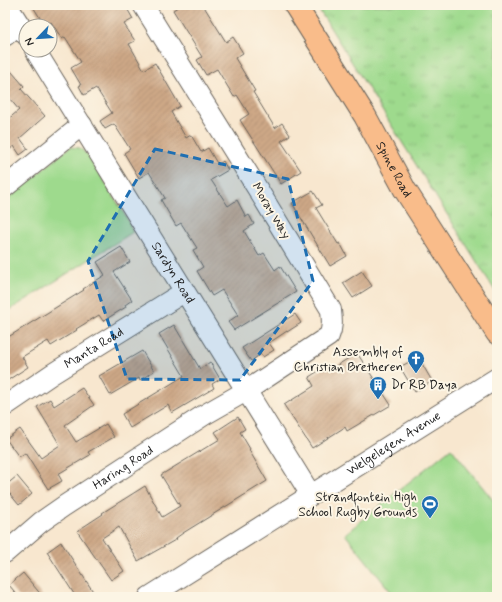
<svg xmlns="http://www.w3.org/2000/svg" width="502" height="602" viewBox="0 0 502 602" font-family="Mynerve,sans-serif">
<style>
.grass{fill:url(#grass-tufts);stroke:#5d7b54}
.green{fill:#9eda8d;stroke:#5d7b54}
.building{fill:url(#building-hatch)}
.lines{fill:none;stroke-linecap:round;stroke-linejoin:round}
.minor-casing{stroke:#69635b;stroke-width:22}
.major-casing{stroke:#69635b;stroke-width:24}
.minor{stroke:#fff;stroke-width:20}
.major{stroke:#f9bc8a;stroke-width:22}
.marked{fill:#1f6fb2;fill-opacity:0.2;stroke:#1f6fb2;stroke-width:3;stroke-dasharray:8 5;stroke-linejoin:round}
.labels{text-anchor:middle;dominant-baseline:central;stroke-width:4;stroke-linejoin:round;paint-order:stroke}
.street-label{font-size:13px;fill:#1c1c1c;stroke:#fcf5e5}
.poi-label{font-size:13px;fill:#1c1c1c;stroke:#fcf5e5;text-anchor:end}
</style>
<defs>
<pattern id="grass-tufts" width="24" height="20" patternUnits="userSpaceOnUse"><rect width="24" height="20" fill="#9eda8d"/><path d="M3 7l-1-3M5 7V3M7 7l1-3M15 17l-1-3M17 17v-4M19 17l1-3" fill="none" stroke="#88ba79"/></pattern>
<pattern id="building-hatch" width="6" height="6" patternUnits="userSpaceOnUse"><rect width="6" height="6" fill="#cda786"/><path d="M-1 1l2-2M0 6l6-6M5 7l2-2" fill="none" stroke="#af8f73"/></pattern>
</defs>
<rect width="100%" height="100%" fill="#fcf5e5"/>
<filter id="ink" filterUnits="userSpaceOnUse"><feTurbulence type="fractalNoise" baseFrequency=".025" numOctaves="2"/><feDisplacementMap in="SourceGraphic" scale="8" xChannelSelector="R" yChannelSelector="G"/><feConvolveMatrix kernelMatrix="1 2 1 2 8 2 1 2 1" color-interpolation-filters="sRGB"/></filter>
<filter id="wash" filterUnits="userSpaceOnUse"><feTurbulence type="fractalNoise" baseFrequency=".012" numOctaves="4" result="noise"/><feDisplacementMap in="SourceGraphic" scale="16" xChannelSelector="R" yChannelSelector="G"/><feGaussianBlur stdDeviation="0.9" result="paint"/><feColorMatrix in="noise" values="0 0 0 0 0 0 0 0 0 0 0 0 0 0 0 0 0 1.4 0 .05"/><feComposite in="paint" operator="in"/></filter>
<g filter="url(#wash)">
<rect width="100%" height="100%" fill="#f8e7cf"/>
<!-- grass -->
<path class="grass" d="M316 5H497V294Z"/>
<!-- green -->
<g class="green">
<path d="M70 147 80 148 90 157 126 217 133 232 5 313V201Z"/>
<path d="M451 448 497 505V597H395L345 534Z"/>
</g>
<g id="blocks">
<!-- building -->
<g class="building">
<path d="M32 5H125L133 19 124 24 135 41 129 44 144 70 155 63 180 106 171 112 186 138 191 135 201 152 208 148 218 165 223 161 228 170 211 180 228 206 237 200 246 217 249 215 254 224 244 231 259 256 264 253 275 270 280 266 296 292 234 330 228 322 238 315 222 290 212 296 197 271 203 267 193 250 197 248 181 223 176 226 161 200 165 198 149 172 139 178 124 153 130 149 114 124 105 129 100 121 112 113 96 88 84 95 79 86 81 85 71 68 81 62 65 37 62 39 51 22 45 26Z"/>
<path d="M181 5H203L226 42 233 37 243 53 235 58 255 91 253 92 275 128 282 123 290 135 281 141 301 171 281 184 240 120 249 114 237 95 234 97 217 69 206 75 197 60 202 57 173 10Z"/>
<path d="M5 64 24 86 21 89 45 116 20 138 28 149 20 155 14 146 5 153V122L19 110 5 93Z"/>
<path d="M313 191 322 205 316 208 338 244 340 243 347 256 330 266 292 203Z"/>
<path d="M121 247 130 262 114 272 132 300 125 305 126 307 103 321 99 315 76 329 77 330 51 346 48 341 22 357 28 367 5 382V339L84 290 83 289 105 275 97 262Z"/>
<path d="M362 271 372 286 353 298 343 283Z"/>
<path d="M295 314 301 323 287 332V331L269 343 274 350 263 357 261 354 251 361 242 348Z"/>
<path d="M174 325 200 369 210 362 220 379 212 384 214 388 172 413 168 405 130 428 122 414 184 376 159 334Z"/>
<path d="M142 351 154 371 140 380 139 378 110 395 99 376Z"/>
<path d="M357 353 391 405 347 431 345 427 312 448 284 405 314 386 309 377 328 365 331 369Z"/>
<path d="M418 357 432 381 415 392 400 367Z"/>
<path d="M82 388 94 405 65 425 76 442 106 424 114 437 88 452 90 455 58 474 62 481 48 489 25 453 19 457 6 439 20 429 41 458 60 445 37 407 50 399 54 406Z"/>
<path d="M238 417 245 429 240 432 250 449 249 450 267 481 183 533 176 538 177 539 138 561 119 527 102 538 124 571 111 580 77 531 103 514 102 513 145 486 162 517 180 506 161 475 220 439 215 432Z"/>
<path d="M17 476 32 494 19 505 5 488V486Z"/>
<path d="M61 542 94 593 88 597H76L47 552Z"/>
<path d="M23 573 43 597H19L9 585Z"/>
</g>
</g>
</g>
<g filter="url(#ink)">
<use href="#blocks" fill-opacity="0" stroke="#69635b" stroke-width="1"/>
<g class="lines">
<defs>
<g id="minor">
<path d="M7 5 26 35"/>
<path d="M5 36 19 24"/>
<path id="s1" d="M35 50 311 495"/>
<path d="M5 187 82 125"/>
<path id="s2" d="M5 406 52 374 184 292"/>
<path id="s3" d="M5 553 41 522 64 506 204 415 246 391 329 336C333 327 332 320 331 310L257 188 143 5"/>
<path id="s4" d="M149 597 497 378"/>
</g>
<g id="major">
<path id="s5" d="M295 5 365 116 405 190 497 333"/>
</g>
</defs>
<!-- minor casing -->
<use href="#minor" class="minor-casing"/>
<!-- major casing -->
<use href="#major" class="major-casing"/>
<!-- minor -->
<use href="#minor" class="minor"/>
<!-- major -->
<use href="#major" class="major"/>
</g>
</g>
<!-- marked area -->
<path class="marked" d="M155 149 288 179 313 281 240 380 127 379 88 261Z"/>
<!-- icons -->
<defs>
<symbol id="church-pin" viewBox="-11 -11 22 30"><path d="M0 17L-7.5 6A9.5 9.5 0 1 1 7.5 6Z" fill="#1f6fb2" stroke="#fcf5e5"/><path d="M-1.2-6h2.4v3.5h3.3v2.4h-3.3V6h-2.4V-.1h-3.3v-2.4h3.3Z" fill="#fff"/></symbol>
<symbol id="building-pin" viewBox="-11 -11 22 30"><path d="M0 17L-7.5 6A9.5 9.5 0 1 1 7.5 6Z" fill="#1f6fb2" stroke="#fcf5e5"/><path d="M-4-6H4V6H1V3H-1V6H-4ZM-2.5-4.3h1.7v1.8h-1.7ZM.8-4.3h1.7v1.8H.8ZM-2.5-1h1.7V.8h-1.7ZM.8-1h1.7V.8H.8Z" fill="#fff"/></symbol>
<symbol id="stadium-pin" viewBox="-11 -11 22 30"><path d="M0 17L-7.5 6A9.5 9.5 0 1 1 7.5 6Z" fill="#1f6fb2" stroke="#fcf5e5"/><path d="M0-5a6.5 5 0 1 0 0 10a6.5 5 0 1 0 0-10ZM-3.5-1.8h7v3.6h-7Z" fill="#fff"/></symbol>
</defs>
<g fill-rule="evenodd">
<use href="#church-pin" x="406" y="349" width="20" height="27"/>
<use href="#building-pin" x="368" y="375" width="20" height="27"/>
<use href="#stadium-pin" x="420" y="494" width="20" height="27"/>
</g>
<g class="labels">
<!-- street labels -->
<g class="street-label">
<text stroke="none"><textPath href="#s5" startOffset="192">Spine Road</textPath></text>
<text transform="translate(271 211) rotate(59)">Moray Way</text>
<text stroke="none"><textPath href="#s1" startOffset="262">Sardyn Road</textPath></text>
<text stroke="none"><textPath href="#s2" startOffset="106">Manta Road</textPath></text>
<text stroke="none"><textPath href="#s4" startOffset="289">Welgelegen Avenue</textPath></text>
<text stroke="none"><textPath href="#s3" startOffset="146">Haring Road</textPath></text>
</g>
<!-- poi labels -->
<g class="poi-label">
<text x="403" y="352">Assembly of<tspan x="403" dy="15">Christian Bretheren</tspan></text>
<text x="391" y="385" text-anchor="start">Dr RB Daya</text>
<text x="417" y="497">Strandfontein High<tspan x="417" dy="15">School Rugby Grounds</tspan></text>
</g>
</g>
<!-- margin -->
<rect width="502" height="602" fill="none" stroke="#fcf5e5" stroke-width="20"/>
<!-- north arrow -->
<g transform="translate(38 38) rotate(245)"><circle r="19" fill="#fcf5e5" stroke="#a29e95"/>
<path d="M0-3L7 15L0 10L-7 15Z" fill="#1f6fb2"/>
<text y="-6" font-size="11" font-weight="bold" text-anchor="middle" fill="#1c1c1c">N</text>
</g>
</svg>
